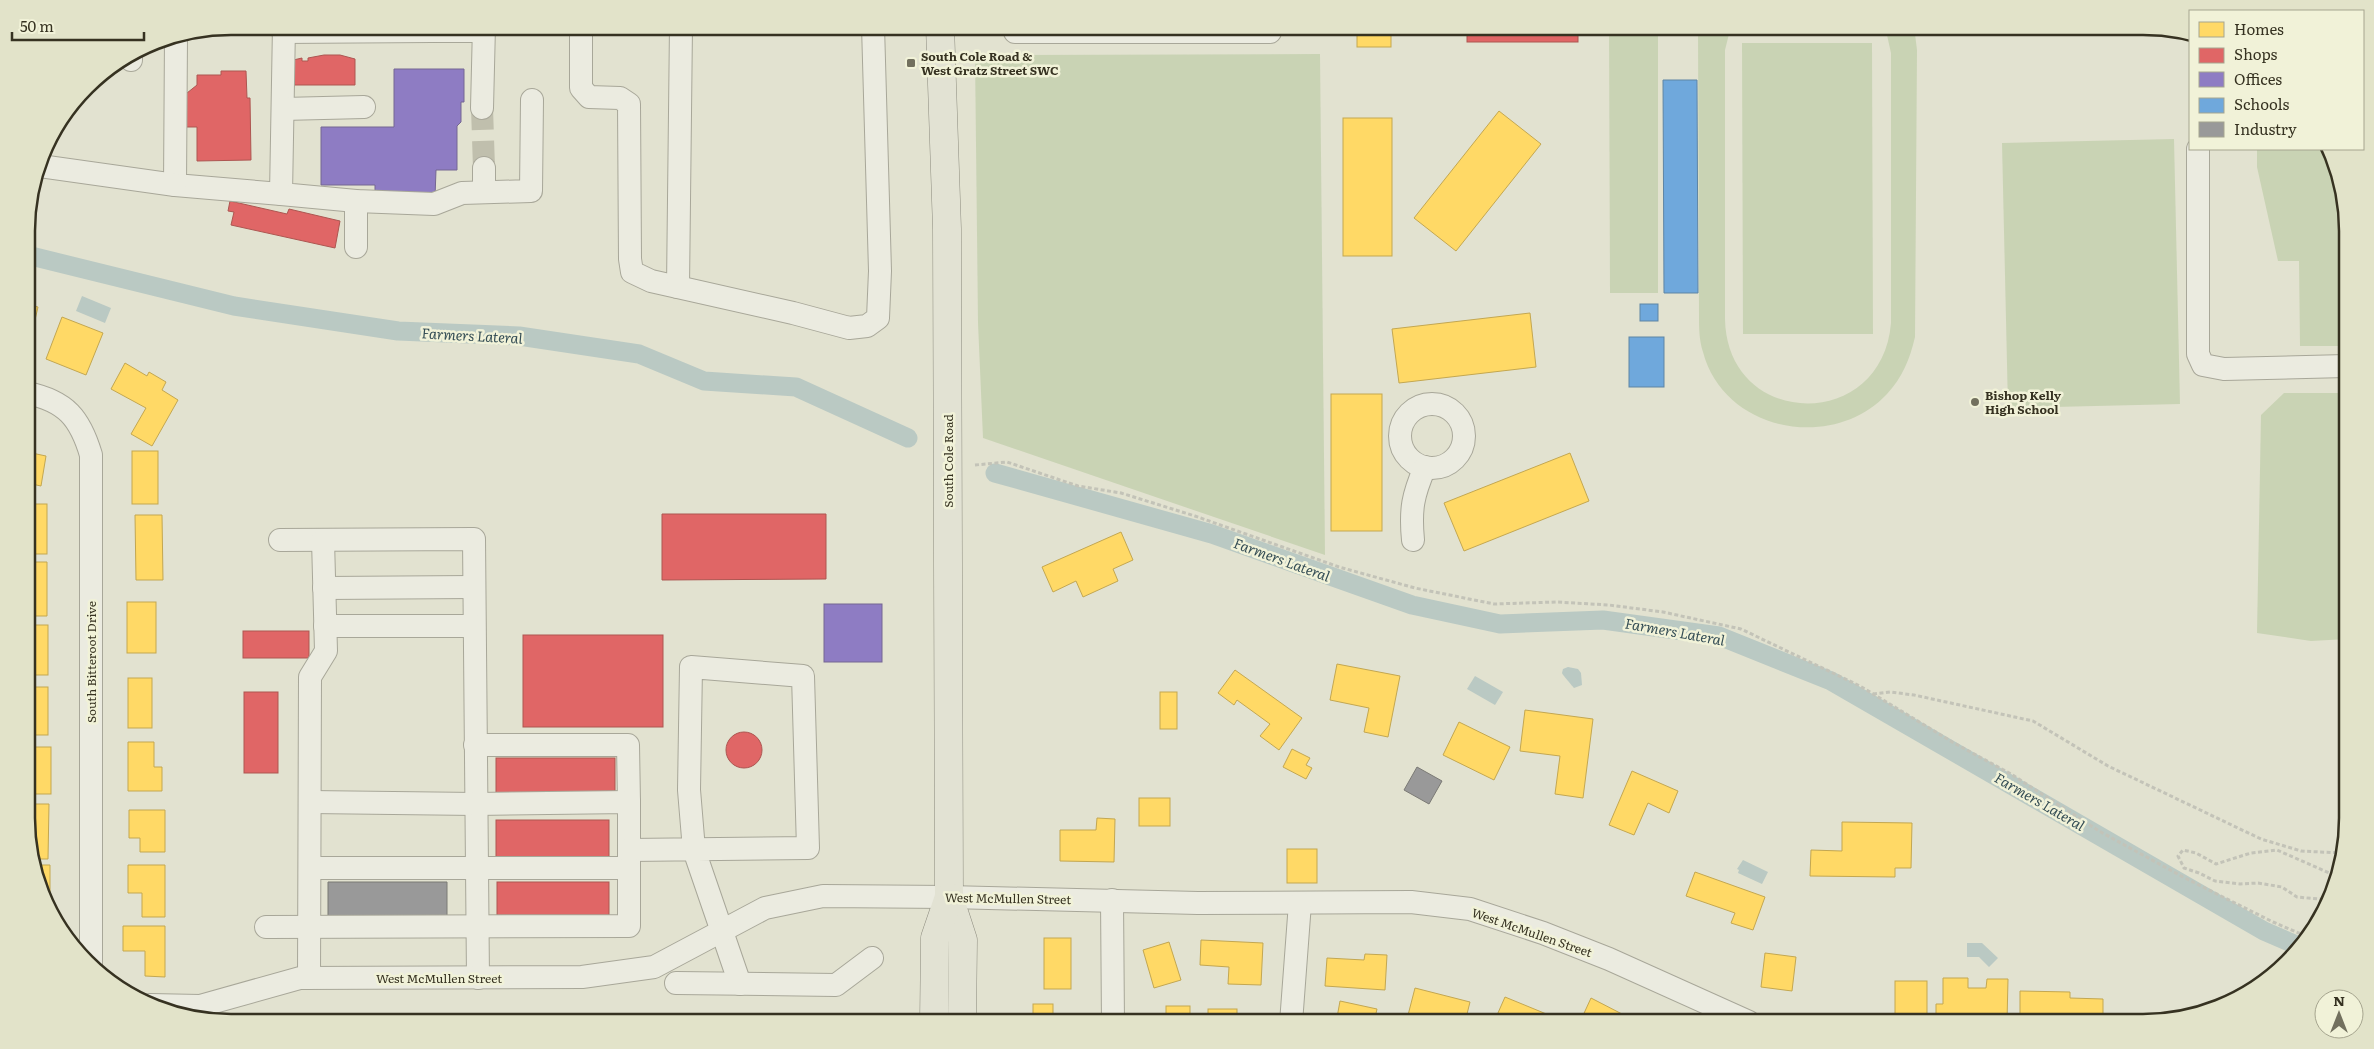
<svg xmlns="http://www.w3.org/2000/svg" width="2374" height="1049" viewBox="0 0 2374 1049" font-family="Literata,serif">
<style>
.green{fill:#c9d3b4}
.water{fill:#bac9c3}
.homes{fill:#ffd966;stroke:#c3a751}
.shops{fill:#e06666;stroke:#ad5651}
.offices{fill:#8e7cc3;stroke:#746692}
.schools{fill:#6fa8dc;stroke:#5e85a4}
.industry{fill:#999;stroke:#7b7a75}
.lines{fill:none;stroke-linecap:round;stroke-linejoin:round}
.canal{stroke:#bac9c3;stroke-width:19}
.minor-tunnel{stroke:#c0bfad;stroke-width:22;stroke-dasharray:22 11;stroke-linecap:butt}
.minor-casing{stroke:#a8a799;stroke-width:24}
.major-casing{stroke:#8d8c7f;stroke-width:29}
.path{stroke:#c3c3b8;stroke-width:3;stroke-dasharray:4 2.5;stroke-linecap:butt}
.minor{stroke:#ebebe0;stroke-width:22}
.major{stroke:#e2e2d3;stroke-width:28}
.poi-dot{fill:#72705e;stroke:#f1f2d8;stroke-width:2}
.labels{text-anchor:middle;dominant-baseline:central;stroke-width:5;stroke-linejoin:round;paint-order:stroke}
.poi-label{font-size:12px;font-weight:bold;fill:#363221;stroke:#f1f2d8;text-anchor:start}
.street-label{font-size:12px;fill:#363221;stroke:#f1f2d8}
.water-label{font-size:14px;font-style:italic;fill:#334c54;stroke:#f1f2d8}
.rim{fill:none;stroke:#363221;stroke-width:2.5}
</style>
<rect width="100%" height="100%" fill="#e2e2d0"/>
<!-- green -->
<g class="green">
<path d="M1609 26H1658V293H1610Z"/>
<path d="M1698 26H1731L1725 50V319C1727 429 1882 433 1891 323V53L1885 26H1914L1917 50 1915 337C1910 359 1902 378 1887 394 1833 452 1724 432 1703 352 1699 340 1699 327 1699 314Z"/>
<path d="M1742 43H1872L1873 334H1743Z"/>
<path d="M1320 54 1325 555 983 438 978 323 975 55Z"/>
<path d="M2174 139 2180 404 2008 408 2002 143Z"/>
<path d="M2257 149H2330L2332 153 2346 204V346H2300L2299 261H2278L2257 167Z"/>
<path d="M2284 393H2347V639L2311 641 2257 633 2261 415Z"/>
</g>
<!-- water -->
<g class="water">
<path d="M82 296 111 308 105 323 76 311Z"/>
<path d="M1568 667 1578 669 1581 673 1582 685 1574 688C1573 687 1562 674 1562 673L1563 669Z"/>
<path d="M1475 676 1503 692 1495 705 1467 689Z"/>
<path d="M1743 860 1768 872 1762 884 1738 873 1739 870 1737 869Z"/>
<path d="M1967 943H1982L1998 958 1989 967 1979 957H1967Z"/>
</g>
<!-- homes -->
<g class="homes">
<rect x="1357" y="26" width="34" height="21"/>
<path d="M1499 111 1541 144 1456 251 1414 218Z"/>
<rect x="1343" y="118" width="49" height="138"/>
<path d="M27 304 38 307 28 350H27Z"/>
<path d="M1530 313 1536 367 1399 383 1392 329Z"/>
<path d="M62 317 103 333 86 375 46 359Z"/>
<path d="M125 363 147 376 149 372 166 382 162 390 178 400 152 446 131 434 146 408 111 389Z"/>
<rect x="1331" y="394" width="51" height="137"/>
<rect x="132" y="451" width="26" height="53"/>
<path d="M27 452 46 456 41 486 27 483Z"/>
<path d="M1570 453 1589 501 1464 551 1444 503Z"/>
<rect x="27" y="504" width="20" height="50"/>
<path d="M135 515H162L163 580H136Z"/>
<path d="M1121 532 1133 560 1113 569 1118 581 1083 597 1076 581 1053 592 1042 567Z"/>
<path d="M27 562H47V616H28Z"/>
<rect x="127" y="602" width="29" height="51"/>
<rect x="28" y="625" width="20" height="50"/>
<path d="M1337 664 1400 676 1388 737 1364 732 1369 708 1330 700Z"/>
<path d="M1235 670 1302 718 1279 750 1260 736 1270 724 1237 700 1234 705 1218 693Z"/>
<rect x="128" y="678" width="24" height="50"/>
<rect x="28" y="687" width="20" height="48"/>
<rect x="1160" y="692" width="17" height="37"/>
<path d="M1525 710 1593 719 1583 798 1555 794 1560 756 1520 751Z"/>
<path d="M1459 722 1510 747 1494 780 1443 755Z"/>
<path d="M128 742H154V767H162V791H128Z"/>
<rect x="28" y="747" width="23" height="47"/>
<path d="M1292 749 1310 758 1306 765 1312 768 1306 779 1283 767Z"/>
<path d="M1632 771 1678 791 1669 813 1648 803 1634 835 1609 825Z"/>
<rect x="1139" y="798" width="31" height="28"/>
<path d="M28 804H49L48 859H32L28 845Z"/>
<path d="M129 810H165V852H140V838H129Z"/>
<path d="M1097 818 1115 819 1114 862 1060 861V830H1096Z"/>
<path d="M1842 822 1912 823 1911 868H1895V877L1810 876 1811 850 1842 851Z"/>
<rect x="1287" y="849" width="30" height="34"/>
<path d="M33 865H50V910L42 897Z"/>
<path d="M128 865H165V917H142V893H128Z"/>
<path d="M1695 872 1765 897 1753 930 1731 923 1735 913 1686 896Z"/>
<path d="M123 926H165V977L145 976V951H123Z"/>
<rect x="1044" y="938" width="27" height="51"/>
<path d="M1201 940 1263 943 1261 985 1228 984 1229 967 1200 965Z"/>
<path d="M1169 942 1181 980 1154 988 1143 950Z"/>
<path d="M1765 953 1796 957 1792 991 1761 987Z"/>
<path d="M1365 954 1387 955 1385 990 1325 986 1327 958 1364 960Z"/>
<path d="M1943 978H1968V988H1986L1987 979H2008L2007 1022H1936V1004H1943Z"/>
<rect x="1895" y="981" width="32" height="41"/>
<path d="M1415 988 1470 1002 1465 1022H1423L1407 1019Z"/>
<path d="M2020 991 2070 992V998L2103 999V1022H2020Z"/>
<path d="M1505 997 1561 1020 1560 1022H1494Z"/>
<path d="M1591 998 1622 1014 1617 1022H1580Z"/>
<path d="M1340 1001 1377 1009 1374 1022 1336 1023Z"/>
<rect x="1033" y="1004" width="20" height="19"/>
<rect x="1166" y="1006" width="24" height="17"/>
<rect x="1208" y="1009" width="29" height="14"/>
<path d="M2165 1012 2169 1020 2148 1022Z"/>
<path d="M880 1021V1023H798V1022Z"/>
</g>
<!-- shops -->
<g class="shops">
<rect x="1467" y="26" width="111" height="16"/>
<path d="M324 55H340L355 59V85H289V61L302 58V61H308V58Z"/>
<path d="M221 71H246L247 98H250L251 160 197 161V127H183L182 97 197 85V75H221Z"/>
<path d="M230 201 287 214 289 209 340 221 335 248 231 225 234 212 228 211Z"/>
<path d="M662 514H826V579L662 580Z"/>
<rect x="243" y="631" width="66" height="27"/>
<rect x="523" y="635" width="140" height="92"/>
<rect x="244" y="692" width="34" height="81"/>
<circle cx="744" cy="750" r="18"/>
<rect x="496" y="758" width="119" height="38"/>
<rect x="496" y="820" width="113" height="37"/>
<rect x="497" y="882" width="112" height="38"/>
</g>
<!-- offices -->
<g class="offices">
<path d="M394 69H464V102H461V122L457 126V170H436L435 197 375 196V185H321V127H394Z"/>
<rect x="824" y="604" width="58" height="58"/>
</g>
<!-- schools -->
<g class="schools">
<path d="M1663 80H1697L1698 293H1664Z"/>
<rect x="1640" y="304" width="18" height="17"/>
<rect x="1629" y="337" width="35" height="50"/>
</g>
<!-- industry -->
<g class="industry">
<path d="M1417 767 1442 781 1429 804 1404 790Z"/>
<path d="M328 882H447V921L328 920Z"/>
</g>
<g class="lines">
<!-- canal -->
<g class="canal">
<path d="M27 255 234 306 398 331 519 336 639 354 704 381 796 387 908 438"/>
<path d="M995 473 1212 534 1412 605 1500 624 1603 620 1719 636 1831 681 2264 931 2301 947"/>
</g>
<!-- minor-tunnel -->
<path class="minor-tunnel" d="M482 108 484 168"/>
<defs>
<g id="minor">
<path d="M284 26 281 194 356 201 434 204 462 193 531 191 532 100"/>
<path d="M432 26V31H484"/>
<path d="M581 26V88L589 97 620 98 629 104 630 259 632 272 651 281 793 313 849 328 867 326 878 318 880 271 873 26"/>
<path d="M1015 26V32H1270V26"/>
<path d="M283 32 432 31"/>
<path d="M176 37 175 185 281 194"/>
<path d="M131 60V55"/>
<path d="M482 108 484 26"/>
<path d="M283 109 364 107"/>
<path d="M2198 149V354L2203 365 2224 369 2346 366"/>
<path d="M40 166 175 185"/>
<path d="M484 168V191"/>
<path d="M356 201V247"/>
<path d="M678 287 681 26"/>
<path d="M27 393C66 401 80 418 91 455V965"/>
<circle cx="1432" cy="436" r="32"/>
<path d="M280 540 474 539 478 978"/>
<path d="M1413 540C1410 509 1413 495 1425 467"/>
<path d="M324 588 474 587"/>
<path d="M325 626H474"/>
<path d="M475 745H628L629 802"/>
<path d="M310 802 476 804 629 802V868H310"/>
<path d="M629 850 808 848 803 676 691 667 689 790 694 850 740 984"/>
<path d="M1112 900 1113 1023"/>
<path d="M266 927 629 926V868"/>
<path d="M309 978 310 677 326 651 323 540"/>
<path d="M676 983 836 985 872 958"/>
<path d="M150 1005 200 1006 300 978 582 977 654 967 765 908 823 896 949 897 1198 903 1411 902 1470 909 1543 933 1609 959 1749 1022"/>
<path d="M1291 1023 1300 903"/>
</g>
<g id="major">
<path d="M940 26 947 229 949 897 963 940 962 1023"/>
<path d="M934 1023 935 938 949 897"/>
</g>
</defs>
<!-- minor casing -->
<use href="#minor" class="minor-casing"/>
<!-- major casing -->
<use href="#major" class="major-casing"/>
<!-- path -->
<g class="path">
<path d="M975 465 1007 462 1078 486 1121 493 1195 516 1339 567 1415 588 1494 604 1556 602 1609 605 1663 612 1741 629 1860 686 1954 743 2011 774 2099 831 2183 877 2273 922 2308 937"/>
<path d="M1873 694 1890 692 1914 695 2033 721 2108 766 2261 839 2301 851 2341 853"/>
<path d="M2330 900 2297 897 2282 887 2258 883 2240 884 2215 881 2199 873 2184 868 2178 856 2183 850 2196 853 2216 864 2251 853 2277 850 2336 876"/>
</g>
<!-- minor -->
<use href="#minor" class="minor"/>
<!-- major -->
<use href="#major" class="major"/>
</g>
<!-- markers -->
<g class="poi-dot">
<rect x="906" y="58" width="10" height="10" rx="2.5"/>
<circle cx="1975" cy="402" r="5"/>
</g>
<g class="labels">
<!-- poi labels -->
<g class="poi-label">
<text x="921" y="56">South Cole Road &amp;<tspan x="921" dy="14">West Gratz Street SWC</tspan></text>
<text x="1985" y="395">Bishop Kelly<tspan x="1985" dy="14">High School</tspan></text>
</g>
<!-- street labels -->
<g class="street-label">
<text transform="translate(948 461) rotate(-90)">South Cole Road</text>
<text transform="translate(91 662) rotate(-90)">South Bitteroot Drive</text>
<text transform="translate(1008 898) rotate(1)">West McMullen Street</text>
<text transform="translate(1532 932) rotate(19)">West McMullen Street</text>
<text x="439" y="978">West McMullen Street</text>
</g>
<!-- water labels -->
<g class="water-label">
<text transform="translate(472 335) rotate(3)">Farmers Lateral</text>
<text transform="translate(1282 559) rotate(20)">Farmers Lateral</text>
<text transform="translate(1675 631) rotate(10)">Farmers Lateral</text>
<text transform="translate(2040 801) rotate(30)">Farmers Lateral</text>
</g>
</g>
<!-- crop -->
<path d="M0 0H2374V1049H0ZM231 35H2143A196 196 0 0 1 2339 231V818A196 196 0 0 1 2143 1014H231A196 196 0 0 1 35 818V231A196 196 0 0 1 231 35Z" fill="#e2e3c9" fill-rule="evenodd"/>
<path class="rim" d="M231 35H2143A196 196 0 0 1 2339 231V818A196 196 0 0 1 2143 1014H231A196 196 0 0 1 35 818V231A196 196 0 0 1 231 35Z"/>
<!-- legend -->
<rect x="2189" y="10" width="175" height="140" fill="#f1f2d8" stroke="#a6a58f"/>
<rect x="2199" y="22" width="25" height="15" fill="#ffd966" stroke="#a6a58f"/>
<text x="2234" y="35" font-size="15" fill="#363221">Homes</text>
<rect x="2199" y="48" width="25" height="15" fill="#e06666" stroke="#a6a58f"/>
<text x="2234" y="60" font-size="15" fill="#363221">Shops</text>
<rect x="2199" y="72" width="25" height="15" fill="#8e7cc3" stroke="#a6a58f"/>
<text x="2234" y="85" font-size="15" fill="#363221">Offices</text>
<rect x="2199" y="98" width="25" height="15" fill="#6fa8dc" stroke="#a6a58f"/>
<text x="2234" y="110" font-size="15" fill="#363221">Schools</text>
<rect x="2199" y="122" width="25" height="15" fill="#999999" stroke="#a6a58f"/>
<text x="2234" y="135" font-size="15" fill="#363221">Industry</text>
<!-- north arrow -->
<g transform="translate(2339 1014)"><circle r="24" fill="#f1f2d8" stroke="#a6a58f"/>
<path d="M0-4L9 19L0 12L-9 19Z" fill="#72705e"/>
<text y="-8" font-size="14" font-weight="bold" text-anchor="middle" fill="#363221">N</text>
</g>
<!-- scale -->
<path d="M12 32v8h132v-8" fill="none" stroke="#363221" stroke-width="2.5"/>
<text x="20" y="32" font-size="15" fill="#363221" stroke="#f1f2d8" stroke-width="4" paint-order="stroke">50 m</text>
</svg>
